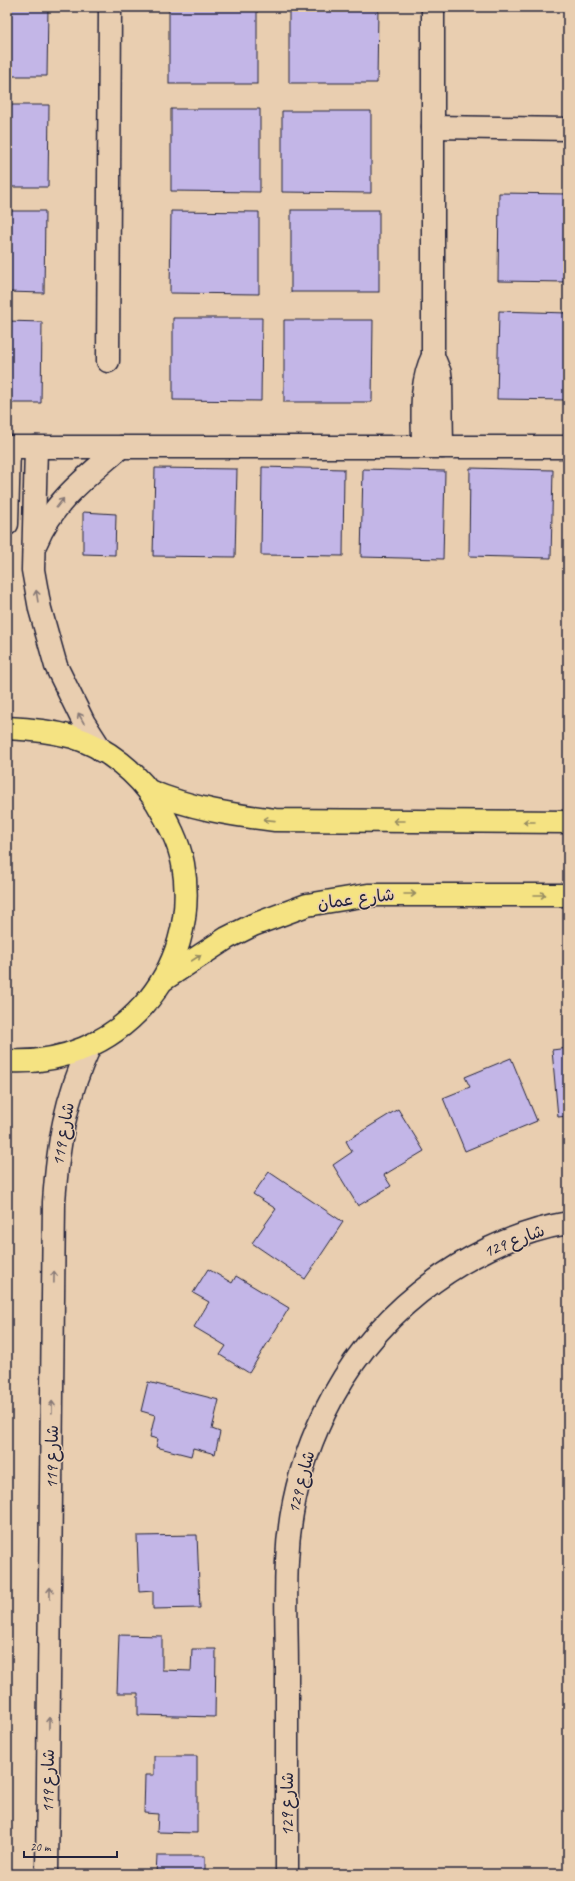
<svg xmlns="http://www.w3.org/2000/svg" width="575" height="1881" viewBox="0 0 575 1881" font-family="Caveat,'Playpen Sans Arabic',sans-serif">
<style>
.building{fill:#c3b6e7;stroke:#22223b}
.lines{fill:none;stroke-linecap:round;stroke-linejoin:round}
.minor-casing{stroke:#22223b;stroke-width:25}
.tertiary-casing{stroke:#22223b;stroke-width:25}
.primary-casing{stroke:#22223b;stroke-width:25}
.minor{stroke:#e9ceb0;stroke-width:22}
.tertiary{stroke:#e9ceb0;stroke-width:22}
.primary{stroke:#f5e382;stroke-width:22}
.oneway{stroke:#867876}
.oneway2{stroke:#968c62}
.labels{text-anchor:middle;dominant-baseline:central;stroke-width:3;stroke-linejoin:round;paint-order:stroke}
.street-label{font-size:17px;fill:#22223b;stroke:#e9ceb0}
</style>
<rect width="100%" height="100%" fill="#e9ceb0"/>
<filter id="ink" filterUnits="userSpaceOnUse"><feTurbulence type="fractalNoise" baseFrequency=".025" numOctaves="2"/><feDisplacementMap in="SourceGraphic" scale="8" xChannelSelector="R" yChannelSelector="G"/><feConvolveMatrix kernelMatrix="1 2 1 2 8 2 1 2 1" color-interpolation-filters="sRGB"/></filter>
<g filter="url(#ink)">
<!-- building -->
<g class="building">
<path d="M7 7H48L47 76H7Z"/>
<rect x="169" y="7" width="88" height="77"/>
<path d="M289 7H378L377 83H289Z"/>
<path d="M7 105H49L48 187H7Z"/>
<path d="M171 109H260V192L171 191Z"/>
<path d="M282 111H371V193L282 192Z"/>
<path d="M499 193 568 194V282L498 281Z"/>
<rect x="291" y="210" width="88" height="82"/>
<path d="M7 211H45L44 293 7 292Z"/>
<path d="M171 211 259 212V294L170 293Z"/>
<path d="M499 311 568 313V400L497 399Z"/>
<path d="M173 318H262L261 401 173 400Z"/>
<path d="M284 320H373L372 402H284Z"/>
<path d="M7 321 42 322 41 403H7Z"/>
<path d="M262 467 344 469 343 556 261 555Z"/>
<path d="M155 468 237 469 235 557 153 556Z"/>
<path d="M470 468 553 470 551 558 469 556Z"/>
<path d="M363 469 445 471 443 559 361 557Z"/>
<path d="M83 512 116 514 115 555 83 554Z"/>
<path d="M568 1048V1116L558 1117 552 1050Z"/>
<path d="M511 1058 537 1121 465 1151 443 1098 470 1087 465 1077Z"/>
<path d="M398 1109 424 1151 384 1175 391 1186 358 1206 333 1165 352 1152 346 1141Z"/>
<path d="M269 1172 343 1222 305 1279 252 1243 276 1209 253 1194Z"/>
<path d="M208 1269 232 1283 236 1276 289 1308 249 1373 220 1355 226 1346 194 1327 209 1302 193 1293Z"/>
<path d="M148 1382 219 1400 212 1429 220 1432 215 1454 193 1448 191 1456 156 1447 158 1439 150 1437 155 1415 141 1411Z"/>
<path d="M197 1535 200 1608 153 1609V1591L139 1592 137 1536Z"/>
<path d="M119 1635 162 1636V1670L191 1671 192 1649H216L215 1717 138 1715V1693H117Z"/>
<path d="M154 1756H197V1833L157 1832 158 1814 144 1813 145 1775H154Z"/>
<path d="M157 1856H205V1874H156Z"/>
</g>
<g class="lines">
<defs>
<g id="minor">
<path d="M433 7V356L440 373 441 382 442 447"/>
<path d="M433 127 568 129"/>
<path d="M108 361 110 7"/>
<path d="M423 446C423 416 419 384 433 356"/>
<path d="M7 447H568"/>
<path d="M36 447 33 570 40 609 56 666 84 723 102 751"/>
<path d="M7 524 9 447"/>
<path d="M36 543C53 501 89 475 121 447"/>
<path d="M287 1874C287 1807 287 1739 287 1672 287 1635 285 1598 287 1561 291 1459 339 1357 419 1293 461 1259 514 1232 568 1223"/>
</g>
<path id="tertiary" d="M47 1874 54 1202C58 1144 65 1099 90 1046"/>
<g id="primary">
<path d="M7 728C30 729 51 731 73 737 106 747 139 774 157 803 168 822 179 842 183 864 202 972 117 1068 7 1061"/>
<path d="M149 791C190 808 231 815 275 820L568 822"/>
<path d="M163 980 227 938 253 925 307 905 368 895H568"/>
</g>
</defs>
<!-- minor casing -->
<use href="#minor" class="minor-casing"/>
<!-- tertiary casing -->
<use href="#tertiary" class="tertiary-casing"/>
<!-- primary casing -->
<use href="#primary" class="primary-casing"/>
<!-- minor -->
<use href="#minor" class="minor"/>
<!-- tertiary -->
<use href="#tertiary" class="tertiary"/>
<!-- primary -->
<use href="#primary" class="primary"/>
</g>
<!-- one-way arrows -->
<defs><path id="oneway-shaft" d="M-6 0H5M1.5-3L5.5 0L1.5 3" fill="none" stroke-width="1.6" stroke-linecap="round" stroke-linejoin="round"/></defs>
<g class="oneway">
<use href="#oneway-shaft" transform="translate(60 503) rotate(-52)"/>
<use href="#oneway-shaft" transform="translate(37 596) rotate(-99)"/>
<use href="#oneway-shaft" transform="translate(81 718) rotate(-119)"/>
<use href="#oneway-shaft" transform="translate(54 1277) rotate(-89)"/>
<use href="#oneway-shaft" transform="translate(52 1407) rotate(-89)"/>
<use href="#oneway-shaft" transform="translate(50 1593) rotate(-89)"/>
<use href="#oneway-shaft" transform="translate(49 1723) rotate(-89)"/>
</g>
<g class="oneway2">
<use href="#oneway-shaft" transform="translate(269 820) rotate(-174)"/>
<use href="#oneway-shaft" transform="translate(399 821) rotate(-180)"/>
<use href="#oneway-shaft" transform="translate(529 822) rotate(-180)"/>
<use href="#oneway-shaft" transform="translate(410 894)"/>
<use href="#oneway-shaft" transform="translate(540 895)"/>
<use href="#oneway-shaft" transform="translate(196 958) rotate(-33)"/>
</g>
</g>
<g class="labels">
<!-- street labels -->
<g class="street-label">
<text transform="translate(356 899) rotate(-7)">شارع عمان</text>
<text transform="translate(63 1134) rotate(-80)">شارع 119</text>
<text transform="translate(514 1241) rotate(-21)">شارع 129</text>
<text transform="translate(52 1457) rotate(-89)">شارع 119</text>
<text transform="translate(301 1482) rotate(-75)">شارع 129</text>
<text transform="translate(48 1781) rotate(-89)">شارع 119</text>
<text transform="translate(287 1804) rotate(-90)">شارع 129</text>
</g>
</g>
<!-- margin -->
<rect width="575" height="1881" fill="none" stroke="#e9ceb0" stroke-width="24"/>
<rect x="12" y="12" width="551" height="1857" fill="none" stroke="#22223b" stroke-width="1.5" filter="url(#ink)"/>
<!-- scale -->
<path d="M24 1851v6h93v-6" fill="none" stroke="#22223b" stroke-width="2"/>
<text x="30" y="1851" font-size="12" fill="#22223b" stroke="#e9ceb0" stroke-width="3" paint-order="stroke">20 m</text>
</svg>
